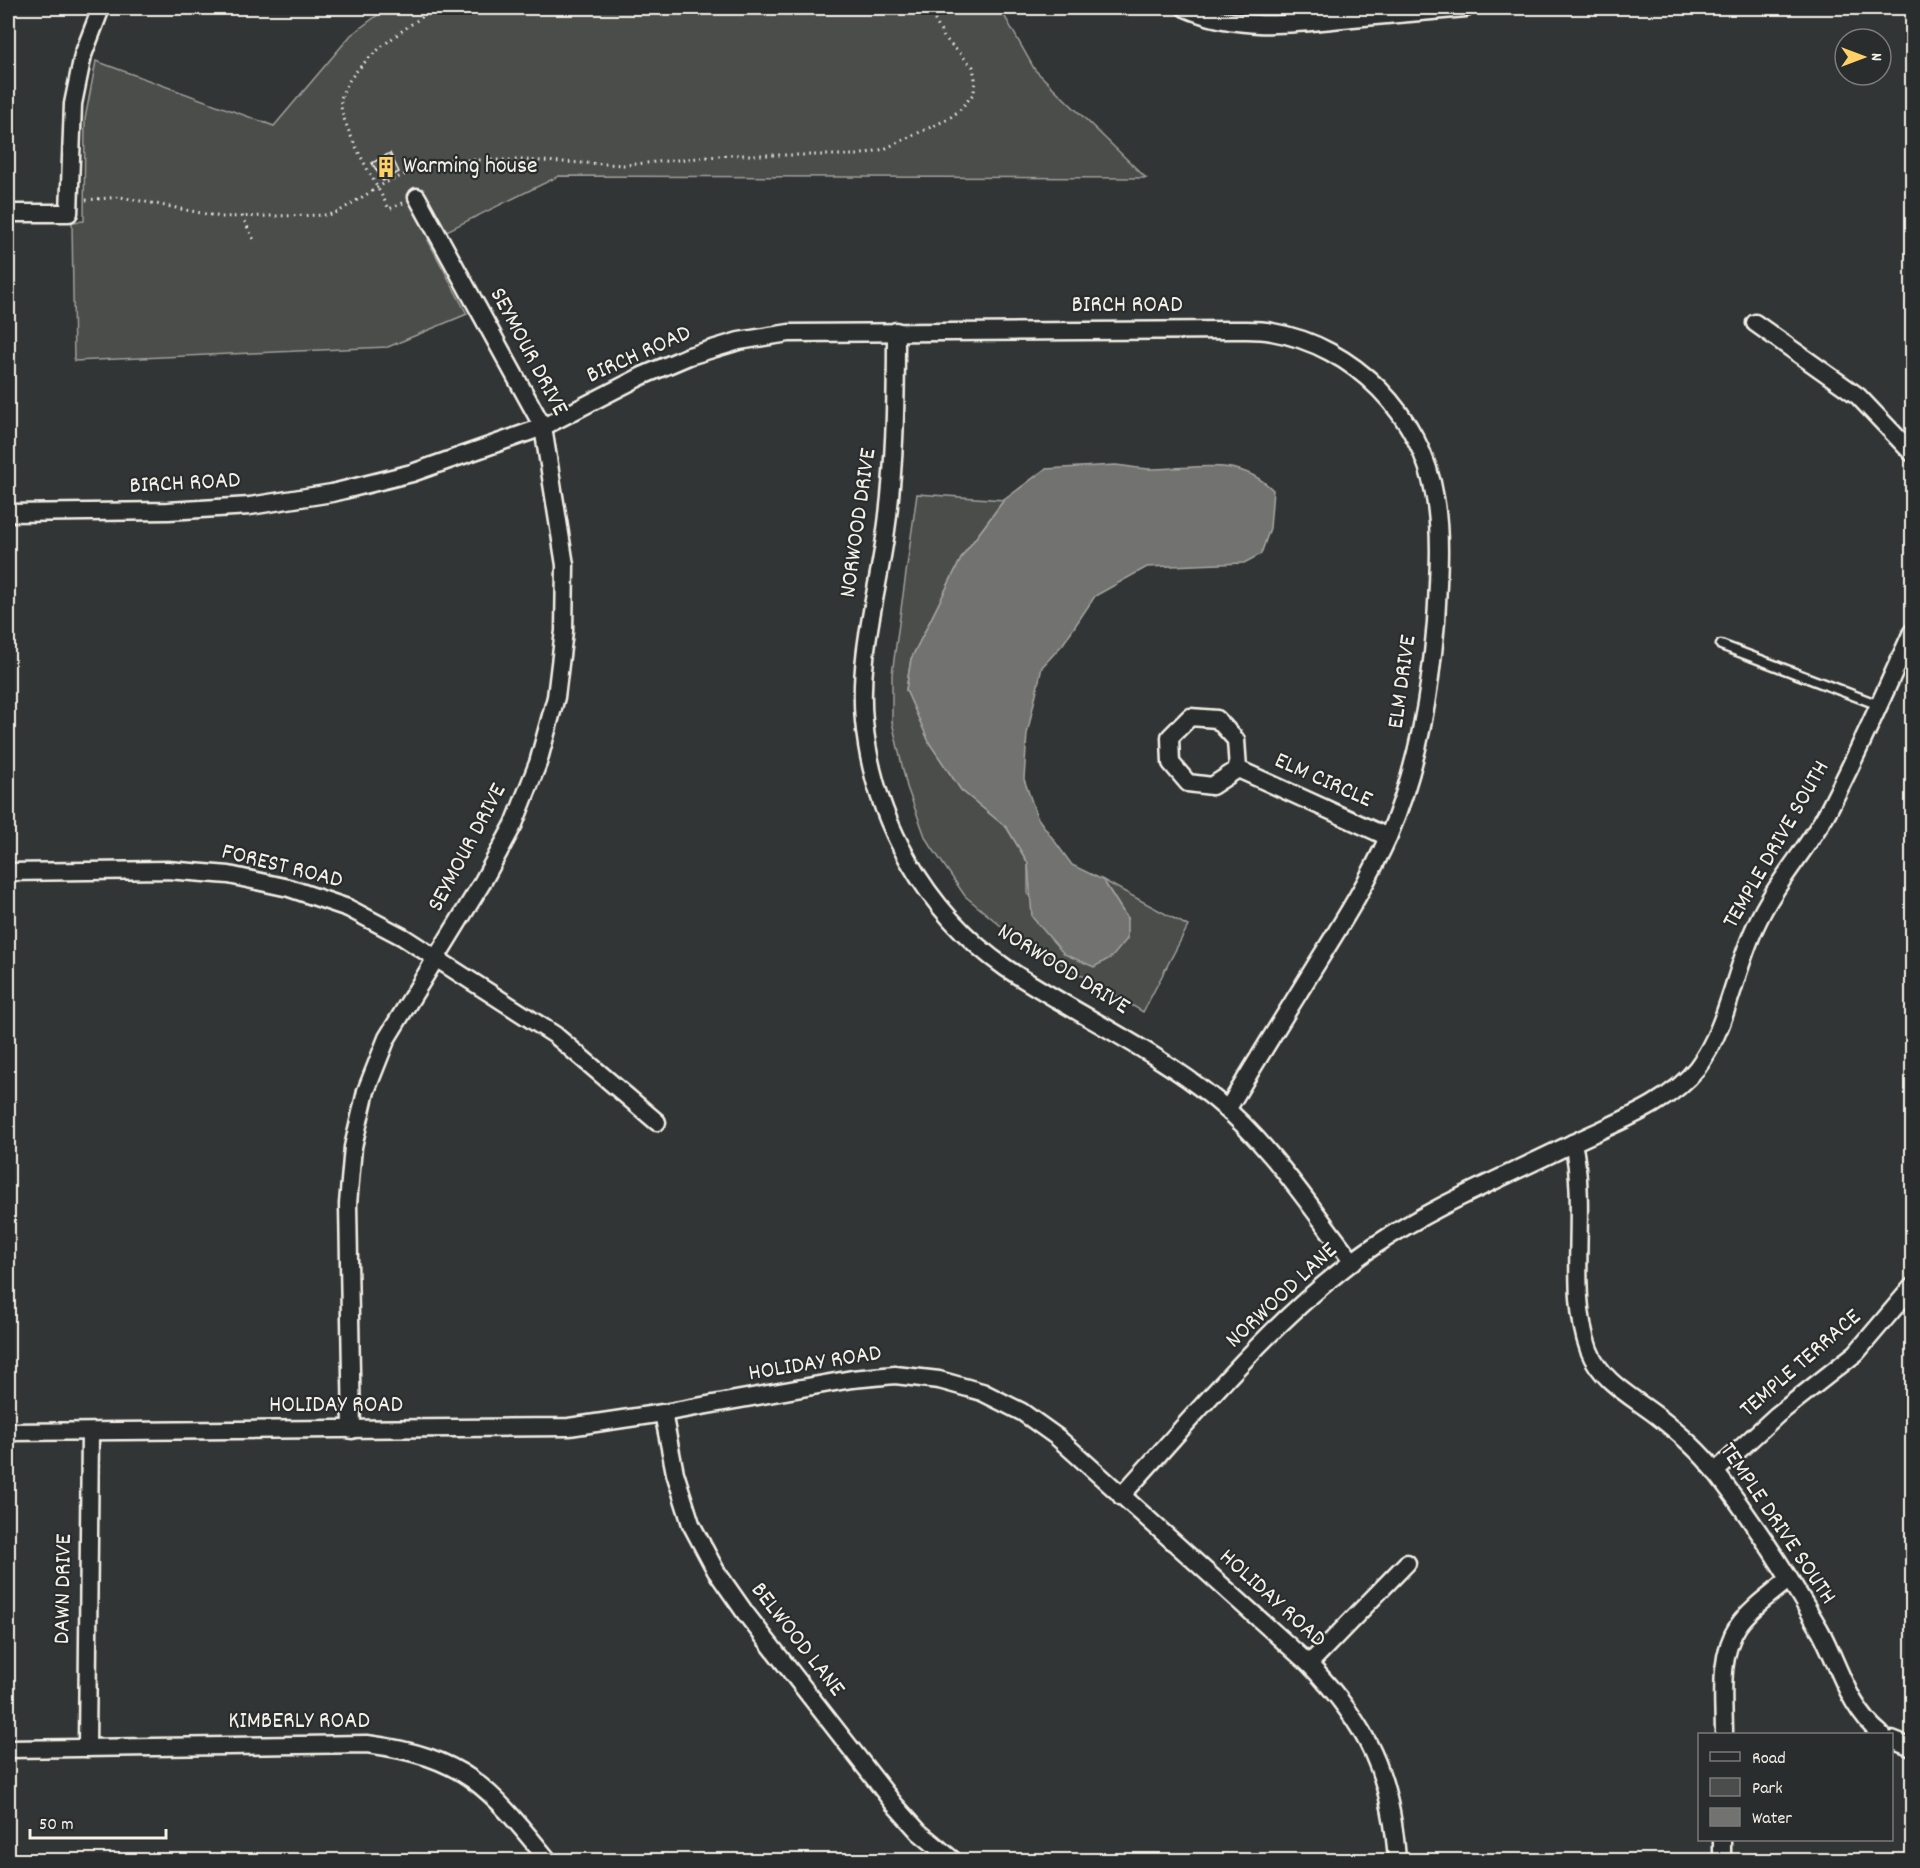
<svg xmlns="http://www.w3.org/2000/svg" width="1920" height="1868" viewBox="0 0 1920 1868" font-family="Dekko,sans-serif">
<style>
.green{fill:#4b4d4c;stroke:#a09f9a;stroke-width:1.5}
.water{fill:#727370;stroke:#a6a5a0;stroke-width:1.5}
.building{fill:#5f605f;stroke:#f4f1e8;stroke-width:1.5}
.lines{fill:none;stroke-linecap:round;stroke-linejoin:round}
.service-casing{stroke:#f4f1e8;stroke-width:13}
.minor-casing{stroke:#f4f1e8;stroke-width:21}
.path{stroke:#f4f1e8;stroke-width:3;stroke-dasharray:1.5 4.5;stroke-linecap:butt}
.service{stroke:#2a2d2e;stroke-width:8}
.minor{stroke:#2a2d2e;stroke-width:16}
.labels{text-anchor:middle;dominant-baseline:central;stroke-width:4.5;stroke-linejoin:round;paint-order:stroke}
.poi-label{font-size:24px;fill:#f4f1e8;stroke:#2a2d2e;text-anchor:start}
.street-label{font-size:24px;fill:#f4f1e8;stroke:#2a2d2e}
</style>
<rect width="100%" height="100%" fill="#323535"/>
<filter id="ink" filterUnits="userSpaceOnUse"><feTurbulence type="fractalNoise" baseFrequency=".0167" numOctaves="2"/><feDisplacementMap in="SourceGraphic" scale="12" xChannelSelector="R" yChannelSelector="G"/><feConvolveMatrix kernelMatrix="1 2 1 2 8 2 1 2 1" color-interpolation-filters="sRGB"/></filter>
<g filter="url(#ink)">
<!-- green -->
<g class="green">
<path d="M387 8H1000L1035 70 1146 178 559 176 428 240 467 314 388 347 74 361 72 222 84 221 85 119 96 61 274 126 351 35Z"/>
<path d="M917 494 1004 500 963 555 911 659 906 690 930 744 961 790 1007 828 1028 863V895L1127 918 1103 880 1188 926 1143 1012 1007 931 965 896 926 839 907 787 892 722V674Z"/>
</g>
<!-- water -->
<path class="water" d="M1115 465C1128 466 1141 469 1153 469 1196 469 1238 455 1273 490L1270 528 1261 554 1244 563 1147 567 1095 596 1063 644 1042 667 1027 734 1024 779 1037 817 1072 865 1103 880 1127 918V939L1112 957 1094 967 1064 954 1032 917 1028 863 1007 828 961 790 930 744 906 690 911 659 963 555 1004 500 1045 469Z"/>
<!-- building -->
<path class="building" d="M390 153 399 172 383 181 372 163Z"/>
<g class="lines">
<defs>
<path id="service" d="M1721 645 1879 705"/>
<g id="minor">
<path d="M1185 8C1239 32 1295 24 1352 18 1390 15 1428 11 1466 8"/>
<path d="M8 213H69L73 104 83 55 101 8"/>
<path d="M1755 323 1858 396 1912 453"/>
<path d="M896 331C896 401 895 470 885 538 876 599 858 659 864 721 873 818 925 912 1006 968 1075 1014 1151 1047 1216 1100 1270 1144 1310 1207 1353 1262"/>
<path d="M8 513 168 511 250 506 332 493 412 473 543 427 642 376 689 356 739 341 789 333 1234 330C1246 330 1260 329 1272 332 1354 346 1422 415 1435 498 1442 537 1438 582 1436 622 1430 695 1418 766 1389 835 1370 878 1344 920 1319 960 1288 1010 1257 1060 1227 1110"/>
<path d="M1238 769 1212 786 1188 783 1171 763 1170 737 1190 717 1217 719 1236 740 1238 769 1388 837"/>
<path d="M8 872 167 870 229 875 289 888 348 908 403 937 555 1035 657 1122"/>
<path d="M663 1413 675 1473 691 1524 716 1571 746 1614 894 1804 919 1832 953 1860"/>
<path d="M352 1430 348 1204 353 1147 366 1091 387 1038 482 883 514 824 538 763 556 697 564 631 565 565 543 427 417 197"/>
<path d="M8 1432 569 1427 663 1413 852 1379 895 1375 939 1380 982 1392 1022 1412 1057 1437 1309 1664C1368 1726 1391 1774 1397 1860"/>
<path d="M1715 1472 1777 1415 1856 1353 1912 1287"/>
<path d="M1121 1496C1201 1409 1277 1313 1374 1246 1436 1204 1507 1176 1573 1143"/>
<path d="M1309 1664 1407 1563"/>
<path d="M1724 1734C1724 1700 1718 1656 1738 1626 1750 1608 1773 1593 1789 1579"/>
<path d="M1881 1734C1849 1709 1839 1665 1820 1630 1789 1576 1753 1521 1715 1471 1698 1449 1678 1432 1656 1415 1631 1396 1601 1381 1589 1350 1567 1291 1588 1209 1573 1143 1614 1123 1668 1105 1697 1068 1728 1027 1734 971 1756 925 1775 883 1807 850 1829 809 1859 752 1885 691 1912 632"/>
<path d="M1892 1740 1912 1748"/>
<path d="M87 1748 90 1432"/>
<path d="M8 1749 367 1744C465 1757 489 1787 548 1860"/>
<path d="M1722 1860V1840"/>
</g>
</defs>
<!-- service casing -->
<use href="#service" class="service-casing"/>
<!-- minor casing -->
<use href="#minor" class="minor-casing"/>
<!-- path -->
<g class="path">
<path d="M86 200 121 197 221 217 328 215 338 212 385 183 427 165 449 160H521L625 165 729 155H858L884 149 948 119 959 111 974 93 975 79 973 67 944 37 928 8"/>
<path d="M403 203 389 209C378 187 338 122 341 100 345 68 410 24 436 8"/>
<path d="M242 216 254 240"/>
</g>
<!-- service -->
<use href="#service" class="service"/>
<!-- minor -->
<use href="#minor" class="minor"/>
</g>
</g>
<!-- icons -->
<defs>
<symbol id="building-bare" viewBox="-9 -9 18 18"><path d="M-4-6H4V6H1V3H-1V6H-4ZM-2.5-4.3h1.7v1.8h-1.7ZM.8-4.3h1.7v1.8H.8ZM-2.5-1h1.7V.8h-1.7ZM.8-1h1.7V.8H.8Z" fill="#ffd166" stroke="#2a2d2e" stroke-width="2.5" paint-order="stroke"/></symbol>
</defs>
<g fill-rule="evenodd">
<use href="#building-bare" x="371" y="152" width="30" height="30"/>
</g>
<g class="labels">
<!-- poi labels -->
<g class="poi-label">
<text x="403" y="167">Warming house</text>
</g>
<!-- street labels -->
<g class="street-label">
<text x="1127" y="306">BIRCH ROAD</text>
<text transform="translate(528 352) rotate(62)">SEYMOUR DRIVE</text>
<text transform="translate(639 355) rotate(-24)">BIRCH ROAD</text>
<text transform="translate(185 484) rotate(-3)">BIRCH ROAD</text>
<text transform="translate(859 523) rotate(-82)">NORWOOD DRIVE</text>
<text transform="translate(1403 682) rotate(-82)">ELM DRIVE</text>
<text transform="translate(1323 781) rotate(24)">ELM CIRCLE</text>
<text transform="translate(1777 845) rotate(-60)">TEMPLE DRIVE SOUTH</text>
<text transform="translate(468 848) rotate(-62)">SEYMOUR DRIVE</text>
<text transform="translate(282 867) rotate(14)">FOREST ROAD</text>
<text transform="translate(1063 970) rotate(32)">NORWOOD DRIVE</text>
<text transform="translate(1282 1296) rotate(-43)">NORWOOD LANE</text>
<text transform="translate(815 1364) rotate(-9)">HOLIDAY ROAD</text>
<text transform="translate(1801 1364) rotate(-41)">TEMPLE TERRACE</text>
<text x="336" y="1406">HOLIDAY ROAD</text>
<text transform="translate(1777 1524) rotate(56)">TEMPLE DRIVE SOUTH</text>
<text transform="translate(64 1589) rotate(-89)">DAWN DRIVE</text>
<text transform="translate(1272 1599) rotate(42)">HOLIDAY ROAD</text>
<text transform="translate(797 1640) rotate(52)">BELWOOD LANE</text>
<text x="299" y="1722">KIMBERLY ROAD</text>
</g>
</g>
<!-- margin -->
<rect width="1920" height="1868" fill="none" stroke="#2a2d2e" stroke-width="30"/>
<rect x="15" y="15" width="1890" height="1838" fill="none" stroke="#f4f1e8" stroke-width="2" filter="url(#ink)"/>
<!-- legend -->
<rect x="1698" y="1733" width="195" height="108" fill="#2a2d2e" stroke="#7b7b78" stroke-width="1.5"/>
<rect x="1710" y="1752" width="30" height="9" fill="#2a2d2e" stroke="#7b7b78" stroke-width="1.5"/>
<text x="1752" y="1763" font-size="18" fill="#f4f1e8">Road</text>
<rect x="1710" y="1778" width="30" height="18" fill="#4b4d4c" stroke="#7b7b78" stroke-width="1.5"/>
<text x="1752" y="1793" font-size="18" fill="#f4f1e8">Park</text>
<rect x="1710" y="1808" width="30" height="18" fill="#727370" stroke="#7b7b78" stroke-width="1.5"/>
<text x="1752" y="1823" font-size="18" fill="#f4f1e8">Water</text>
<!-- north arrow -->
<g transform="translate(1863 57) rotate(90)"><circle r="28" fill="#2a2d2e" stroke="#7b7b78" stroke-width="1.5"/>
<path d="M0-4.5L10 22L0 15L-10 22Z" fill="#ffd166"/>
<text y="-9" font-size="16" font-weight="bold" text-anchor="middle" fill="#f4f1e8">N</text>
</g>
<!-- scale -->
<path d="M30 1829v9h136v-9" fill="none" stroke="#f4f1e8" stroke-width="3"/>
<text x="39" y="1829" font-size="18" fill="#f4f1e8" stroke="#2a2d2e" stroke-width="4.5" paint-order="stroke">50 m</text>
</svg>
